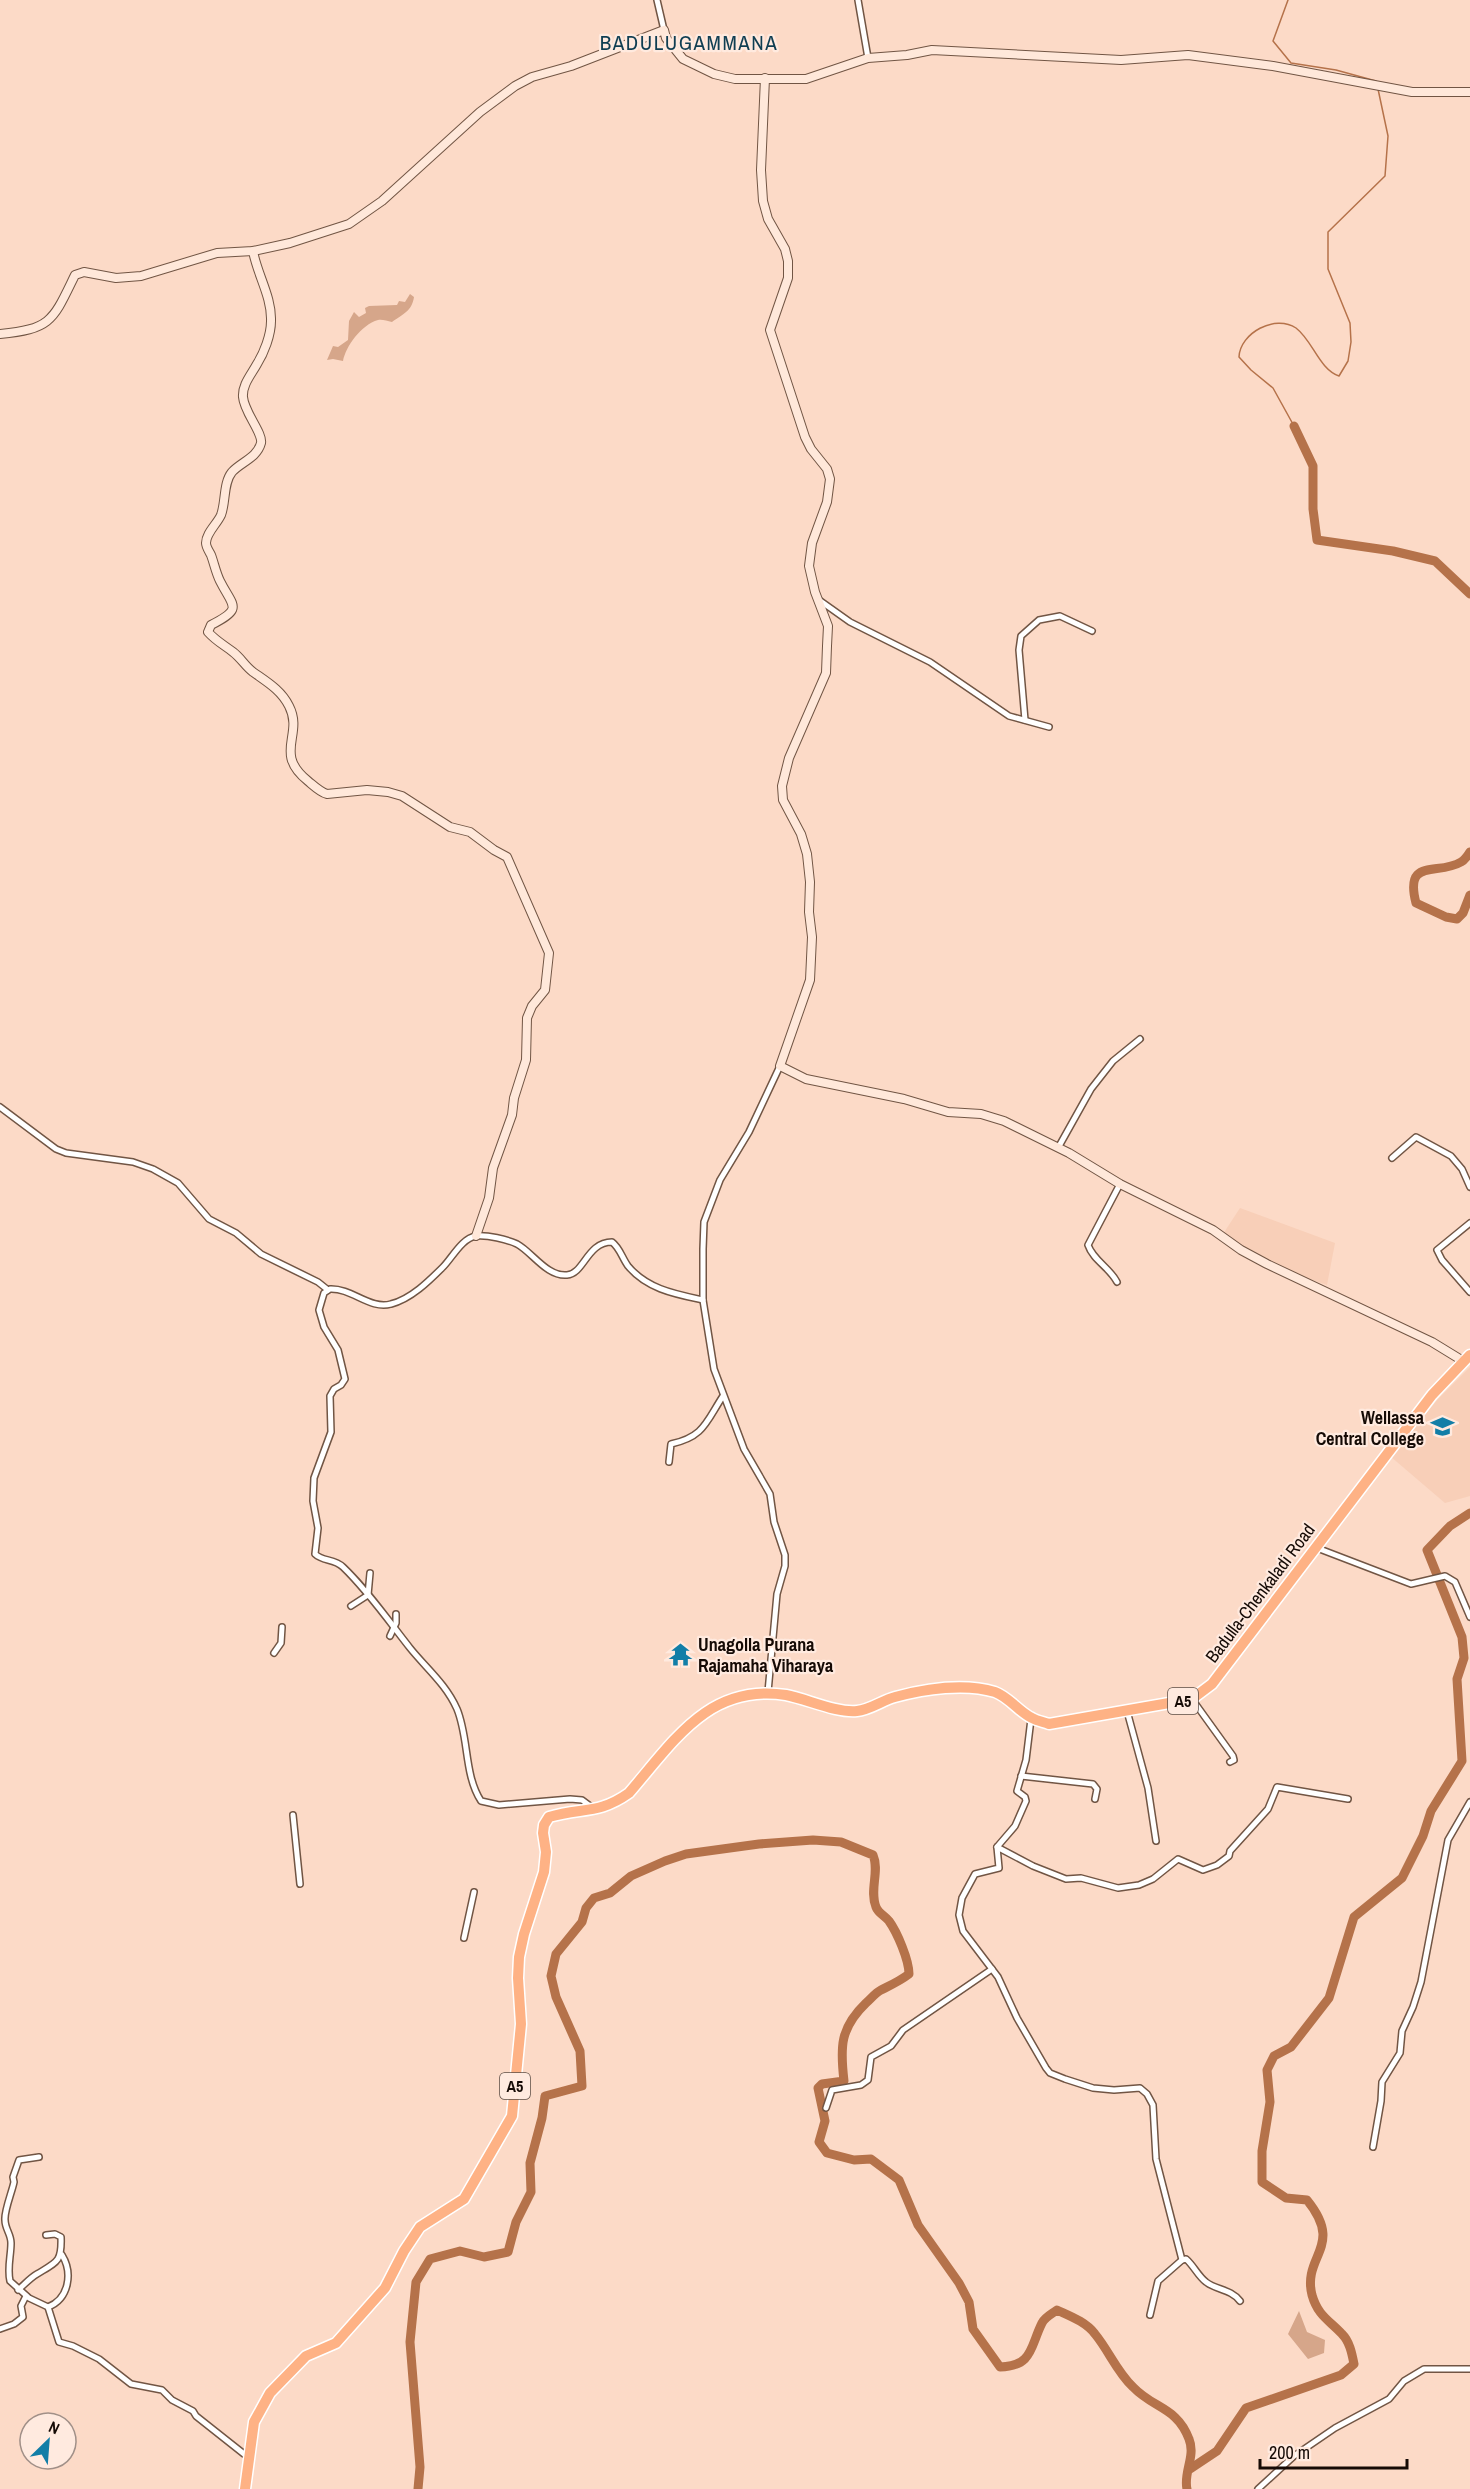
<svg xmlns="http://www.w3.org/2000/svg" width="1470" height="2489" viewBox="0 0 1470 2489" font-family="'Archivo Narrow',sans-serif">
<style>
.built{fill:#f8cfb8}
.green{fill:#d6a68a}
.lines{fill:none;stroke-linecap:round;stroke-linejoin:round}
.stream{stroke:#b5724a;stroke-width:1.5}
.river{stroke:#b5724a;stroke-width:9}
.street-casing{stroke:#715544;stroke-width:8}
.secondary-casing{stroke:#715544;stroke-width:10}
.highway-casing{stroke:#fff;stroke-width:13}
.street{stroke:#fff;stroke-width:5}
.secondary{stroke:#ffe8da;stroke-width:8}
.highway{stroke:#feb285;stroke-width:10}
.labels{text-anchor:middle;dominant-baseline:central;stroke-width:4.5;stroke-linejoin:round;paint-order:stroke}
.shield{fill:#ffeadf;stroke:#5b4d46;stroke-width:1.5}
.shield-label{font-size:16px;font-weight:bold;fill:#150a05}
.poi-label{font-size:18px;font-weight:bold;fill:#150a05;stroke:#ffeadf;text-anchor:end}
.street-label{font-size:18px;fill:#150a05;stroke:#ffeadf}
.quarter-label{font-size:21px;letter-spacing:1.5px;fill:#103e52;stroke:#ffeadf}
</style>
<rect width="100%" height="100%" fill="#fcdac7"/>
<!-- built -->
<g class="built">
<path d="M1240 1208 1335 1243 1327 1285 1281 1269 1223 1234Z"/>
<path d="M1470 1367V1496L1445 1503 1390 1456 1439 1398Z"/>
</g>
<!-- green -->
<g class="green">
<path d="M410 294 414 297C412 311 403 314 392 322 387 321 382 319 378 320 361 325 346 346 343 361L333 359 327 360 333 346 338 347 348 340 349 321 354 312 359 317 366 313 365 308 369 306 397 305 399 301 405 302Z"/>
<path d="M1299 2311 1307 2332 1325 2340 1324 2353 1308 2359 1288 2334Z"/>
</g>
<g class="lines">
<!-- stream -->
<g class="stream">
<path d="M1288 0 1273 41 1291 63 1336 70 1376 81"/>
<path d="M1294 426 1273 388 1251 370 1239 357C1240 333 1275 314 1296 328 1313 341 1319 369 1339 376L1348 361 1351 342 1350 323 1328 269V232L1385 176 1388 136 1378 89"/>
</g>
<!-- river -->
<g class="river">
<path d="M1294 426 1313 466V509L1317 540 1393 551 1435 561 1470 594"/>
<path d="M1470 852C1467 856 1465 860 1461 862 1438 876 1404 857 1416 903L1446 917 1457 919 1463 913 1470 895"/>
<path d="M1190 2469 1217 2451 1246 2408 1341 2375 1354 2364C1352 2354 1350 2342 1342 2334 1329 2320 1318 2316 1312 2295 1302 2255 1345 2247 1307 2200L1286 2198 1262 2182V2151L1270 2102 1267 2070 1274 2056 1291 2047 1329 1998 1354 1917 1402 1878 1423 1836 1431 1811 1462 1761 1457 1679 1464 1658 1462 1637 1427 1550 1450 1526 1470 1513"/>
<path d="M418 2489 420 2467 410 2342 416 2282 430 2259 460 2251 484 2257 508 2252 516 2222 531 2192 530 2163 542 2118 545 2096 582 2086 580 2051 556 1997 551 1976 556 1954 582 1922 586 1908 594 1898 610 1893 631 1876 665 1861 686 1854 759 1844 813 1840 841 1842 873 1855C880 1871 869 1890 876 1907 878 1913 885 1916 889 1921 897 1932 909 1960 909 1974 900 1981 891 1985 881 1990 875 1993 871 1999 866 2003 840 2028 840 2047 844 2081L822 2084 818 2088 825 2121 819 2142 827 2153 854 2160 871 2159 899 2180 918 2225 959 2283 969 2302 973 2329 1000 2367C1033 2366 1030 2347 1042 2323 1045 2317 1052 2314 1057 2310 1070 2316 1086 2322 1095 2334 1109 2351 1117 2372 1133 2387 1154 2409 1177 2407 1189 2439 1196 2456 1183 2473 1187 2489"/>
</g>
<defs>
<g id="street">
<path d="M657 0 664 30"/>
<path d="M858 0 868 58"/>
<path d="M819 600 850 622 930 662 1009 716 1049 727"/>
<path d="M1025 720 1019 650 1021 636 1039 620 1060 616 1092 631"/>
<path d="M0 1107 56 1149 66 1153 133 1162 153 1169 178 1183 209 1219 236 1233 261 1254 318 1282 328 1290"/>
<path d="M1058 1148 1091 1089 1113 1061 1140 1039"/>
<path d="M1392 1158 1416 1137 1451 1156 1462 1169 1470 1187"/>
<path d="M1470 1223 1437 1250 1442 1260 1470 1292"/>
<path d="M1117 1282C1110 1268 1093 1260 1088 1245L1120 1184"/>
<path d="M669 1462 671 1444C704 1437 706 1422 723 1396"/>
<path d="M1317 1548 1411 1584 1445 1576 1455 1582 1470 1617"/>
<path d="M351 1606 368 1595 370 1573"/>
<path d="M390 1636 396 1623V1614"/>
<path d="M274 1653 281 1643 282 1627"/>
<path d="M768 1692 777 1594 785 1566V1555L774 1522 770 1494 744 1449 714 1369 703 1300V1249L704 1222 720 1180 749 1132 780 1066"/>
<path d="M1192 1699 1233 1756 1234 1760 1230 1762"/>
<path d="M1127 1711 1148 1788 1156 1841"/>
<path d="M1031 1719 1026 1760 1017 1791 1025 1797 1026 1801 1015 1826 997 1847 999 1868 975 1874 962 1898 959 1915 963 1931 998 1977 1017 2018 1046 2068 1050 2073 1065 2079 1093 2088 1114 2090 1140 2088 1147 2094 1153 2105 1156 2159 1182 2260 1186 2259C1194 2266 1198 2276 1206 2282 1216 2290 1231 2289 1240 2301"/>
<path d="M1021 1776 1093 1784 1097 1789 1095 1799"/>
<path d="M594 1809 582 1800 570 1799 499 1805 481 1801C464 1775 469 1738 457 1709 446 1684 426 1668 410 1648 388 1620 368 1591 343 1567 334 1558 323 1562 315 1554L318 1528 313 1501 314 1478 331 1432 330 1396 334 1389 341 1385 345 1379 338 1350 324 1327 319 1310 324 1293 330 1289C352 1288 370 1310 391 1304 411 1299 429 1281 443 1267 452 1258 462 1238 476 1236 488 1235 506 1239 517 1244 532 1252 547 1277 567 1275 584 1274 587 1242 612 1242 620 1248 622 1258 628 1266 647 1289 675 1294 703 1300"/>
<path d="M293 1815 300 1884"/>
<path d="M997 1847 1033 1866 1066 1879 1081 1878 1118 1888 1139 1885 1153 1879 1178 1859 1203 1870 1217 1865 1229 1856 1230 1851 1268 1809 1277 1787 1348 1799"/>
<path d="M464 1938 474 1892"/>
<path d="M826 2108 832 2090 861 2085 868 2080 871 2057 891 2046 903 2030 992 1969"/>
<path d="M1373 2147 1381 2101 1382 2082 1400 2053 1402 2031 1413 2007 1421 1982 1448 1840 1470 1802"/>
<path d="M39 2157 19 2160 13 2177 14 2182C12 2192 4 2211 5 2220 5 2229 11 2234 11 2243 11 2256 7 2268 10 2281L29 2298 48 2307 59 2342 73 2346 99 2359 131 2384 162 2390 172 2400 193 2411 196 2416 244 2454"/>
<path d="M18 2290C24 2285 30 2278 37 2274 57 2262 62 2262 61 2237L55 2234 46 2235"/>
<path d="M48 2307C69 2299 73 2273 62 2255"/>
<path d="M1150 2315 1158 2281 1182 2260"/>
<path d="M0 2329 14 2324 23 2317 21 2306 26 2296"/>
<path d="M1258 2489 1294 2456 1335 2428 1389 2399 1404 2381 1424 2369H1470"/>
</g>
<g id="secondary">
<path d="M765 78 761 170 763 201 768 219 785 249 788 261V278L770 330 805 437 811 449 827 469 830 479 827 502 812 543 809 566 815 592 828 626 827 646 826 673 789 758 782 786 783 800 801 834 807 854 810 882 809 912 812 937 810 980 780 1066 806 1079 904 1099 948 1112 981 1114 1004 1121 1069 1153 1120 1184 1213 1230 1241 1250 1267 1264 1432 1342 1463 1361"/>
<path d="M253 251C257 274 272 297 271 321 271 335 264 353 257 364 251 375 242 385 243 397 244 412 263 433 261 443 257 458 241 462 232 472 223 483 226 502 221 515 217 524 206 533 206 543 206 547 209 551 211 555 214 563 216 573 220 581 233 607 244 608 211 625L208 632C216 641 224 645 233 652 241 658 245 666 253 672 267 682 281 690 289 706 304 735 273 753 308 781 314 786 320 792 327 794L367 790 388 792 402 796 450 827 470 832 494 850 507 857 549 953 545 990 532 1006 527 1018 526 1060 514 1098 512 1115 493 1168 489 1198 476 1236"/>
<path d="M0 334C52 329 53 320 75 275L84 272 116 278 141 276 217 253 253 251 290 243 349 224 382 201 480 112 515 86 532 77 571 66 664 30 666 38 683 59 714 74 735 79H806L868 58 907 55 932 50 1121 60 1188 55 1273 66 1412 92H1470"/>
</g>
<path id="highway" d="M245 2489 254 2422 270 2393 306 2356 336 2343 385 2288 404 2251 420 2227 464 2199 512 2116 521 2024 518 1978 519 1957 524 1934 544 1872 546 1852 543 1833 544 1825 549 1817C582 1807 598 1815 629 1793 674 1741 709 1683 786 1695 807 1699 836 1713 857 1711 870 1710 883 1700 895 1697 925 1689 965 1683 995 1692 1009 1697 1019 1712 1032 1718 1037 1721 1044 1722 1049 1724L1192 1699 1212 1684 1432 1395 1470 1355"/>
</defs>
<!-- street casing -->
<use href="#street" class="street-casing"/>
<!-- secondary casing -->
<use href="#secondary" class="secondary-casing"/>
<!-- highway casing -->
<use href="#highway" class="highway-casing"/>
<!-- street -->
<use href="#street" class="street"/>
<!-- secondary -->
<use href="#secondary" class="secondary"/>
<!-- highway -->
<use href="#highway" class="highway"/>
</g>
<!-- icons -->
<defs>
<symbol id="school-bare" viewBox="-9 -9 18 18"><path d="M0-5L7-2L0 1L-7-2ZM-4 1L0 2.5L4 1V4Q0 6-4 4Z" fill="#127ea7" stroke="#ffeadf" stroke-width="2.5" paint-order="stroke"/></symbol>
<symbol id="temple-bare" viewBox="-9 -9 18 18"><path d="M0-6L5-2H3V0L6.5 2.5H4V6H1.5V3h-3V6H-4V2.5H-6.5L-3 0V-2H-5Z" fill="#127ea7" stroke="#ffeadf" stroke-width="2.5" paint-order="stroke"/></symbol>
</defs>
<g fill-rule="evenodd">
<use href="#school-bare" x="1426" y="1410" width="33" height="33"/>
<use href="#temple-bare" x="664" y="1638" width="33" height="33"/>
</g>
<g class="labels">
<!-- shield labels -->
<g class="shield">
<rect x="1168" y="1688" width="30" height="26" rx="4.5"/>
<rect x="500" y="2073" width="30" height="26" rx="4.5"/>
</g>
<g class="shield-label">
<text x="1183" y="1701">A5</text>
<text x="515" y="2086">A5</text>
</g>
<!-- poi labels -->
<g class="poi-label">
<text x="1424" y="1417">Wellassa<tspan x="1424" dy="21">Central College</tspan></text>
<text x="698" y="1644" text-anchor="start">Unagolla Purana<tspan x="698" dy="21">Rajamaha Viharaya</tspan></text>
</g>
<!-- street labels -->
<g class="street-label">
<text transform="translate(1260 1593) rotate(-53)">Badulla-Chenkaladi Road</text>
</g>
<!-- quarter labels -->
<g class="quarter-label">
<text x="689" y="42">BADULUGAMMANA</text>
</g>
</g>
<!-- north arrow -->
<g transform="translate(48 2441) rotate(25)"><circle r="28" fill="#ffeadf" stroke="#a19088" stroke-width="1.5"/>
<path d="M0-4.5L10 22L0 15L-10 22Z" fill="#127ea7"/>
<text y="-9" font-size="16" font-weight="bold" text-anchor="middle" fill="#150a05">N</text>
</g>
<!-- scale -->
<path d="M1260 2459v9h147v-9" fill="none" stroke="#150a05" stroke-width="3"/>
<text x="1269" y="2459" font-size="18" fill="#150a05" stroke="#ffeadf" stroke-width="4.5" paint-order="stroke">200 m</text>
</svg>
